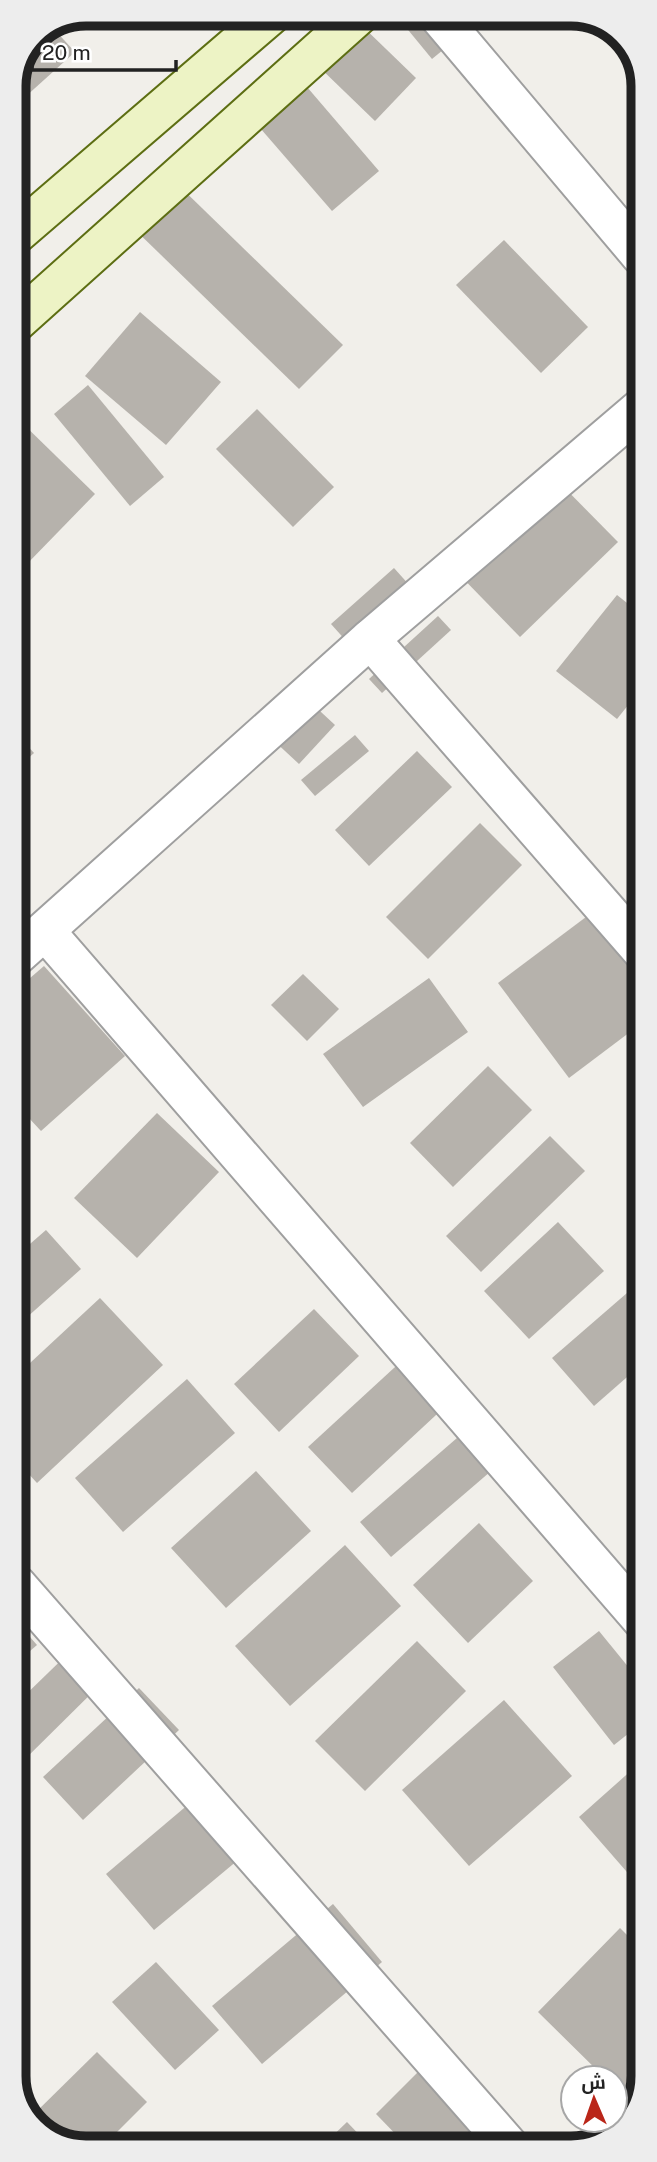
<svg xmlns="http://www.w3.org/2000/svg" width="657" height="2162" viewBox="0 0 657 2162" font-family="'Public Sans',Cairo,sans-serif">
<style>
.building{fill:#b6b2ac}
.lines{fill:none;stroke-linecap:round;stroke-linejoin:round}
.street-casing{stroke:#9f9f9f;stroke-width:42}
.secondary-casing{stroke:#5d6e13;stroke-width:42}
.street{stroke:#fff;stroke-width:38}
.secondary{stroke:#edf3c5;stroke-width:38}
.rim{fill:none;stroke:#222;stroke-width:9}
</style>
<rect width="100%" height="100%" fill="#f1efea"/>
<!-- building -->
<g class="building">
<path d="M395 14H470L477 22 432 59Z"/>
<path d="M588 19 618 32 630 51 625 56 586 21Z"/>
<path d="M356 20 416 78 375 121 315 63Z"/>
<path d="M53 28 75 52 14 107V82L36 35Z"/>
<path d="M301 80 379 171 332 211 254 121Z"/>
<path d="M169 176 343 345 299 389 125 220Z"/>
<path d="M504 240 588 327 541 373 456 285Z"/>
<path d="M140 312 221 382 166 445 85 376Z"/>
<path d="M88 385 164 477 130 506 54 414Z"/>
<path d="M257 409 334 487 293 527 216 449Z"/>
<path d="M15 416 95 494 24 567 15 558Z"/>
<path d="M545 468 618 542 520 637 448 563Z"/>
<path d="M394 568 420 597 357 653 331 624Z"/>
<path d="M617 595 641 614V689L617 719 556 671Z"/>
<path d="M438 616 451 630 382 693 369 679Z"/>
<path d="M307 699 335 725 299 764 271 738Z"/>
<path d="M15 732 34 753 15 770Z"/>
<path d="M355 735 369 751 315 796 301 780Z"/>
<path d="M417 751 452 787 369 866 335 830Z"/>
<path d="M480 823 522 865 428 959 386 917Z"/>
<path d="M602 905 642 958V1023L569 1078 498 983Z"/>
<path d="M44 966 125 1056 41 1131 15 1103V991Z"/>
<path d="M303 974 339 1009 307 1041 271 1005Z"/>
<path d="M429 978 468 1032 363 1107 323 1054Z"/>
<path d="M488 1066 532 1110 453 1187 410 1143Z"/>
<path d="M157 1113 219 1172 137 1258 74 1198Z"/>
<path d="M550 1136 585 1171 481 1272 446 1236Z"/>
<path d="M558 1222 604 1271 529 1339 484 1291Z"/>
<path d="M46 1230 81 1269 16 1327 15 1257Z"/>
<path d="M642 1280V1364L594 1406 552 1358Z"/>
<path d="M100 1298 163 1365 37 1483 16 1460V1376Z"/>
<path d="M314 1309 359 1356 279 1432 234 1384Z"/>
<path d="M407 1356 450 1402 352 1493 308 1447Z"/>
<path d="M187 1379 235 1433 123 1532 75 1478Z"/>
<path d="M487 1412 518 1448 391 1557 360 1522Z"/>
<path d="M256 1471 311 1531 226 1608 171 1548Z"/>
<path d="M479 1523 533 1581 468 1643 413 1585Z"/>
<path d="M345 1545 401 1606 290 1706 235 1646Z"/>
<path d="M16 1621 37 1645 16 1663Z"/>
<path d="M599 1631 643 1685V1722L614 1745 553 1667Z"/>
<path d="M81 1641 113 1672 16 1768V1704Z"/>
<path d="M417 1641 466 1691 365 1791 315 1741Z"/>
<path d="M139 1688 179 1730 83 1820 43 1777Z"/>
<path d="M504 1700 572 1776 469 1866 402 1790Z"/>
<path d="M643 1760V1870L633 1879 579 1817Z"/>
<path d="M190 1803 238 1860 154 1930 106 1874Z"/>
<path d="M333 1904 382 1962 262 2064 212 2006Z"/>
<path d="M620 1928 643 1951V2076L632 2104 615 2087V2078H605L538 2012Z"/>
<path d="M156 1962 219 2030 175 2070 112 2002Z"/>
<path d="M97 2052 147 2102 101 2148H82L39 2130 31 2117Z"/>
<path d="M421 2069 478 2127 458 2146H407L376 2114Z"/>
<path d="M347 2122 371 2147H321Z"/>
</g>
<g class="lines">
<defs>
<g id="street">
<path d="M437 14 641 256"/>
<path d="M370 639 642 951"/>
<path d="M46 932 642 1620"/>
<path d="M15 957 370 639 641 408"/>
<path d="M16 1584 509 2146"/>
</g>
<g id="secondary">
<path d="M14 236 272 14"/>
<path d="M14 324 360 14"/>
</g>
</defs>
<!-- street casing -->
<use href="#street" class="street-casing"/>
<!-- secondary casing -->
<use href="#secondary" class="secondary-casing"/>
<!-- street -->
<use href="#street" class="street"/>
<!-- secondary -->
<use href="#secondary" class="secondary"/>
</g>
<!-- crop -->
<path d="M0 0H657V2162H0ZM86 26H571A60 60 0 0 1 631 86V2076A60 60 0 0 1 571 2136H86A60 60 0 0 1 26 2076V86A60 60 0 0 1 86 26Z" fill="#ededed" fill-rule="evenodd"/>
<path class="rim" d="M86 26H571A60 60 0 0 1 631 86V2076A60 60 0 0 1 571 2136H86A60 60 0 0 1 26 2076V86A60 60 0 0 1 86 26Z"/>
<!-- north arrow -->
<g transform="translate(594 2099) rotate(358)"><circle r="33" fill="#ffffff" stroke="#a7a7a7" stroke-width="2"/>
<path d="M0-5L12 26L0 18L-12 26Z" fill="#ba2619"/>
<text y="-10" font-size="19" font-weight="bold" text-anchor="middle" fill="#222222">ش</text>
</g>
<!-- scale -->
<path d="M32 60v10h144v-10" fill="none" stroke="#222222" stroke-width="3.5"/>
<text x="42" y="60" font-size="21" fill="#222222" stroke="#ffffff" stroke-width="5" paint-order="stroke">20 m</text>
</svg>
